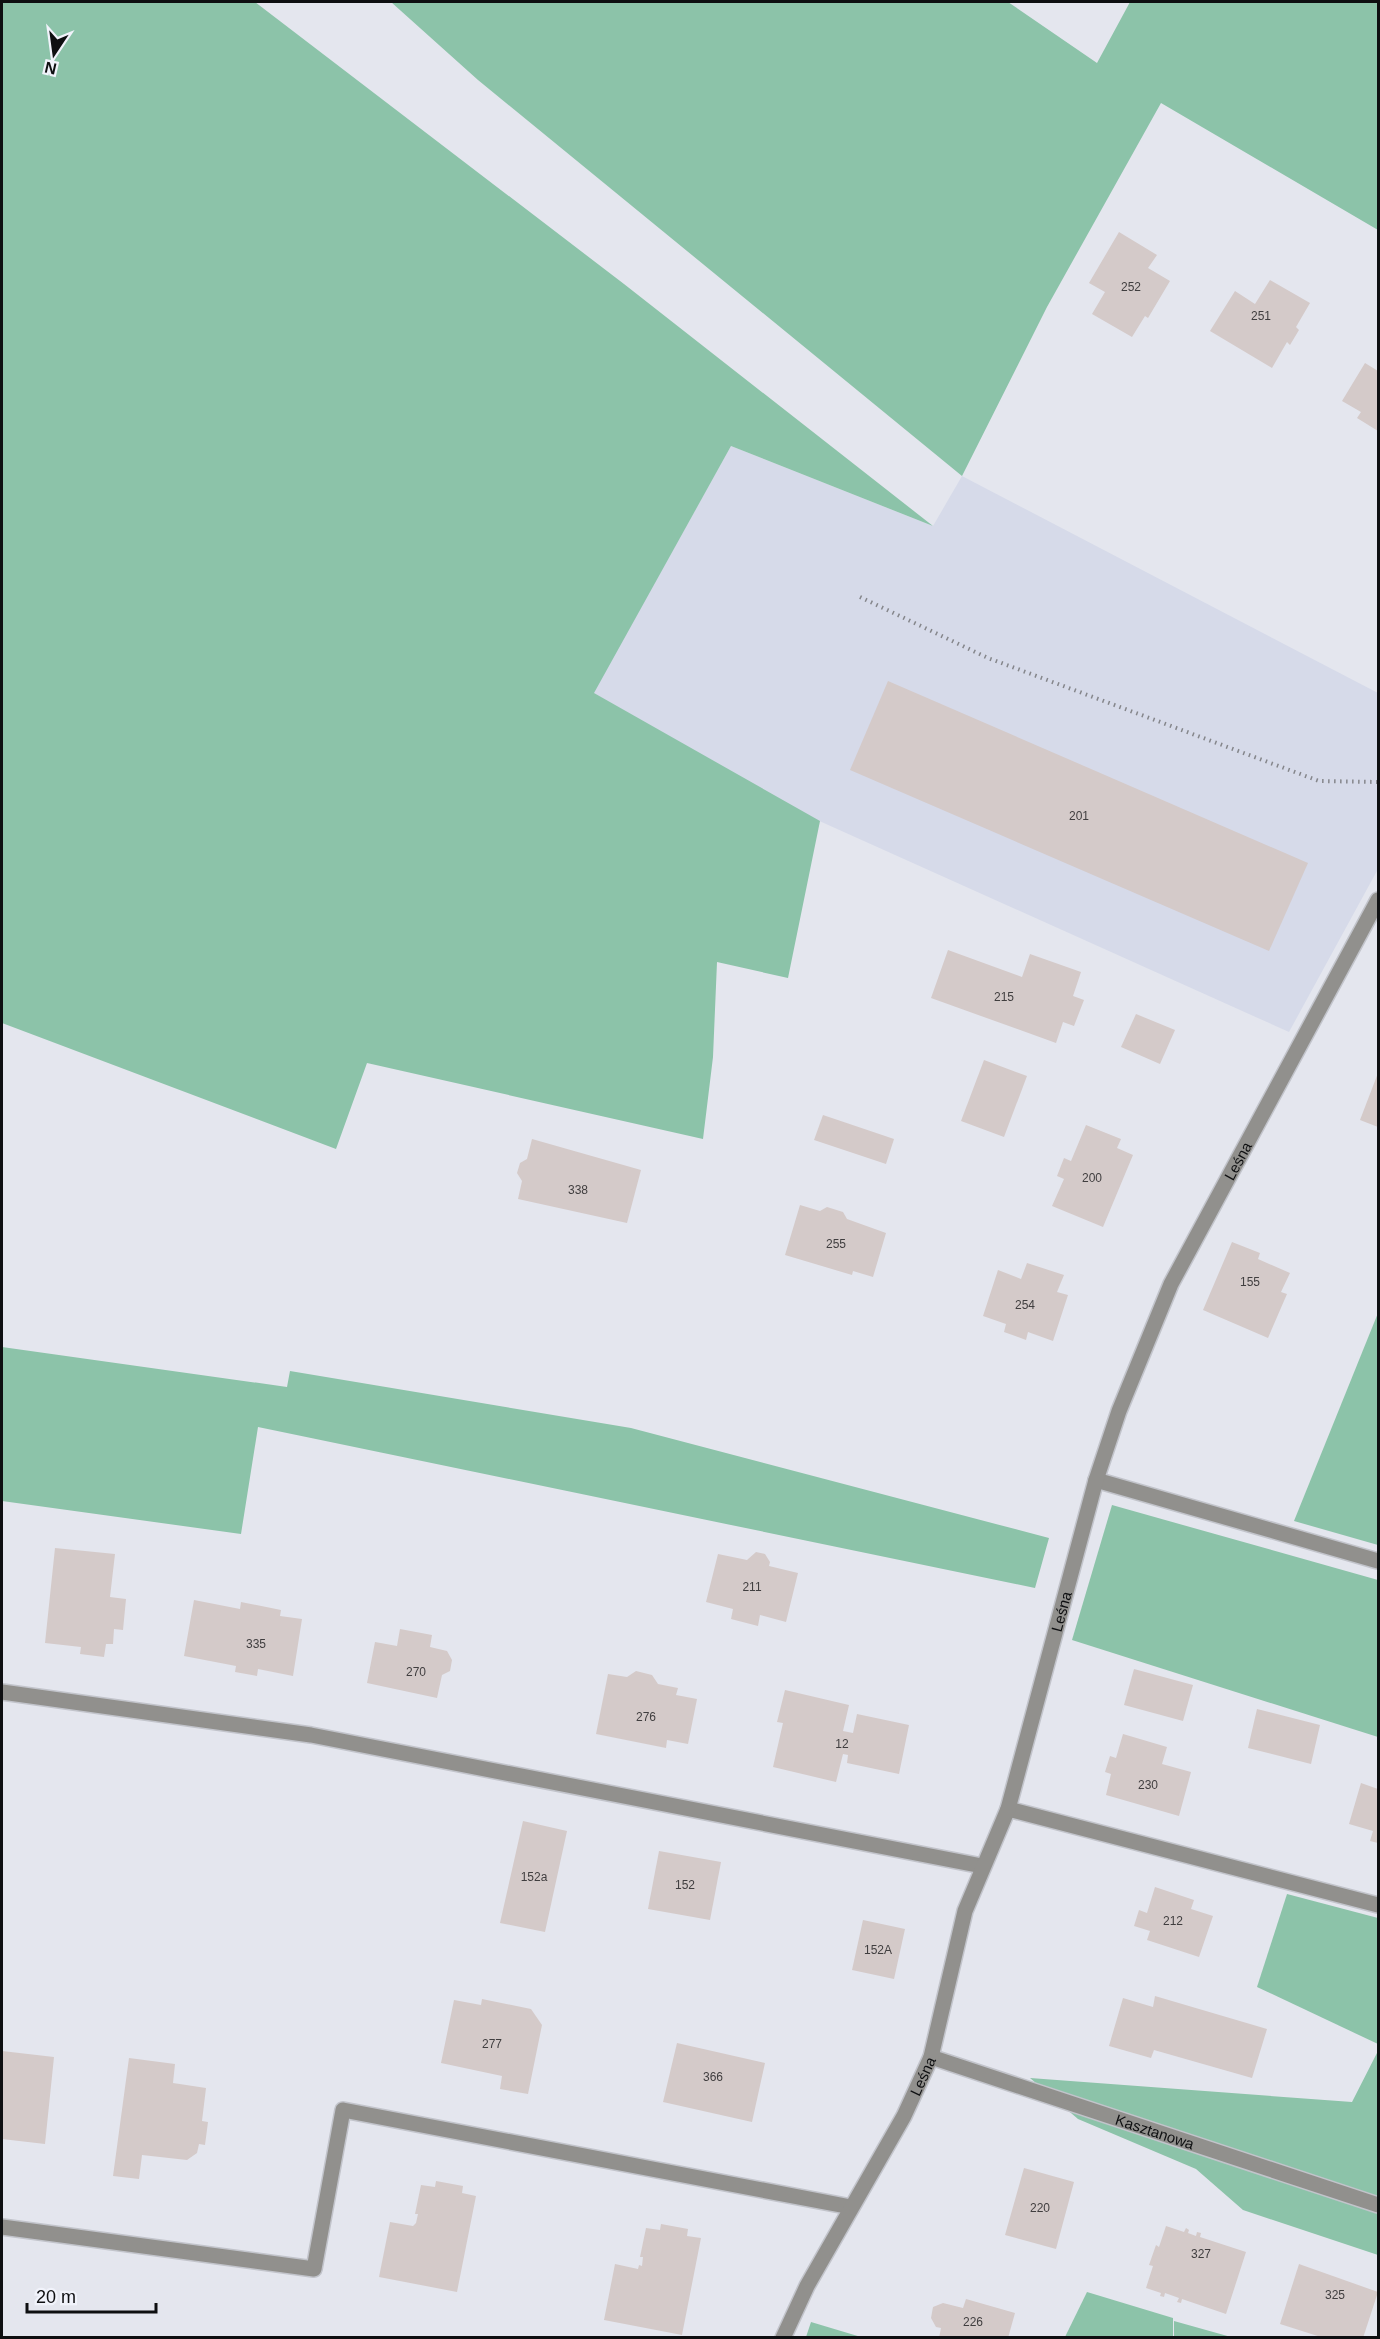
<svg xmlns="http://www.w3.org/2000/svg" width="1380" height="2339" viewBox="0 0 1380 2339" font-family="Arial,sans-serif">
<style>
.built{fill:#d6dae9}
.green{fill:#8cc3a9}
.building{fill:#d4cac9}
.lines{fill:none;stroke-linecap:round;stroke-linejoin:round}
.minor-casing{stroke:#c2c4cb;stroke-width:18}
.path{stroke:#85868b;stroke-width:4;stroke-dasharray:1.5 4.5;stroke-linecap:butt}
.minor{stroke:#91908d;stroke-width:15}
.labels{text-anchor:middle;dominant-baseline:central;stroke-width:4.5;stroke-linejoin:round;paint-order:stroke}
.number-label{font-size:12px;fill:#403e3f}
.street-label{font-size:15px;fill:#0e0f11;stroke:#f1f3fb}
</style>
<rect width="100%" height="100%" fill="#e4e6ee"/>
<!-- built -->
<path class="built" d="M731 446 933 526 962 476 1378 693V869L1289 1032 806 815 593 693Z"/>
<!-- green -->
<g class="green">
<path d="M2 2H255L624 284 933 526 731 446 594 693 820 821 788 978 717 962 713 1057 703 1139 367 1063 336 1149 2 1023Z"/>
<path d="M391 2H1008L1097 63 1130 2H1378V230L1161 103 1047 307 962 476 478 80Z"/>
<path d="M1378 1313V1545L1294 1521Z"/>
<path d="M2 1347 287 1387 290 1371 631 1428 1049 1538 1035 1588 258 1427 241 1534 2 1501Z"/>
<path d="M1112 1505 1378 1580V1737L1072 1640Z"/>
<path d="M1287 1894 1378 1918V2044L1257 1987Z"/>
<path d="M1378 2051V2255L1243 2210 1196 2169 1078 2119 1030 2078 1352 2102Z"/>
<path d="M1087 2292 1173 2318V2337H1065Z"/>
<path d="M1174 2321 1231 2337H1174Z"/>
<path d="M811 2322 861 2337H806Z"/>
</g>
<!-- building -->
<g class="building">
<path d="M1119 232 1157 255 1148 268 1170 281 1148 318 1145 316 1132 337 1092 314 1105 292 1089 283Z"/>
<path d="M1270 280 1310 303 1296 327 1299 330 1290 345 1287 342 1272 368 1210 331 1235 291 1255 304Z"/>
<path d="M1365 363 1378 371V431L1357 418 1361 412 1342 401Z"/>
<path d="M888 681 1308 863 1269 951 850 770Z"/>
<path d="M948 950 1022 977 1030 954 1081 972 1073 996 1084 1000 1074 1026 1063 1022 1056 1043 931 998Z"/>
<path d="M1136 1014 1175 1030 1160 1064 1121 1047Z"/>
<path d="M984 1060 1027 1076 1004 1137 961 1121Z"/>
<path d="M1378 1073V1127L1360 1120Z"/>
<path d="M823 1115 894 1139 886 1164 814 1140Z"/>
<path d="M1086 1125 1121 1139 1117 1148 1133 1155 1103 1227 1052 1206 1064 1179 1057 1176 1064 1158 1071 1161Z"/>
<path d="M532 1139 641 1170 627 1223 518 1199 522 1181 517 1173 520 1163 527 1159Z"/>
<path d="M800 1205 820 1211 827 1207 843 1212 847 1219 886 1233 873 1277 853 1271 852 1275 785 1255Z"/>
<path d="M1232 1242 1260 1253 1258 1259 1290 1273 1281 1292 1287 1294 1268 1338 1203 1310Z"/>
<path d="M1027 1263 1064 1275 1057 1292 1068 1295 1053 1341 1028 1332 1026 1340 1004 1332 1006 1324 983 1316 998 1270 1021 1279Z"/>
<path d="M55 1548 115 1554 110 1597 126 1599 123 1630 114 1629 113 1644H106L104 1657 80 1654 81 1647 45 1643Z"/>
<path d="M756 1552 765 1554 770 1562 769 1566 798 1573 786 1622 760 1615 758 1626 731 1619 733 1609 706 1602 718 1554 747 1560Z"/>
<path d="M194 1600 240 1609 241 1602 281 1610 280 1616 302 1619 293 1676 258 1669 257 1676 235 1672 236 1666 184 1656Z"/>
<path d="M400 1629 432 1635 430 1647 447 1651 452 1660 450 1671 442 1675 437 1698 367 1683 375 1642 397 1646Z"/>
<path d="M1134 1669 1193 1685 1183 1721 1124 1705Z"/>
<path d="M636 1671 652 1675 658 1684 678 1688 676 1695 697 1699 688 1744 667 1740 666 1748 596 1734 608 1674 627 1677Z"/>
<path d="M785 1690 849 1705 843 1731 853 1733 857 1714 909 1725 899 1774 847 1763 848 1755 843 1754 836 1782 773 1767 783 1723 777 1722Z"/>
<path d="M1257 1709 1320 1725 1311 1764 1248 1748Z"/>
<path d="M1123 1734 1167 1747 1162 1764 1191 1772 1179 1816 1106 1795 1111 1774 1105 1772 1110 1756 1116 1758Z"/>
<path d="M1361 1783 1378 1789V1843L1370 1841 1373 1831 1349 1824Z"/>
<path d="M523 1821 567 1831 545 1932 500 1923Z"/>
<path d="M659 1851 721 1862 710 1920 648 1909Z"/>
<path d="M1155 1887 1194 1900 1191 1909 1213 1916 1199 1957 1147 1940 1150 1931 1134 1926 1139 1910 1147 1913Z"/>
<path d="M863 1920 905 1929 894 1979 852 1970Z"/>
<path d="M1155 1996 1267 2029 1252 2078 1154 2050 1151 2058 1109 2046 1123 1998 1153 2007Z"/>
<path d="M482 1999 531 2009 542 2025 528 2094 500 2089 502 2076 441 2063 454 2000 481 2005Z"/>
<path d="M677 2043 765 2063 752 2122 663 2102Z"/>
<path d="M2 2051 54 2057 45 2144 2 2139Z"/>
<path d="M129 2058 175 2064 173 2083 206 2088 202 2121 208 2122 205 2145 199 2144 197 2153 187 2160 142 2155 139 2179 113 2176Z"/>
<path d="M1024 2168 1074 2182 1056 2249 1005 2235Z"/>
<path d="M436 2181 463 2186 462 2193 476 2196 457 2292 379 2277 390 2222 413 2226 416 2223 418 2214H415L421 2185 435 2187Z"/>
<path d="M661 2224 688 2229 687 2236 701 2238 682 2335 604 2320 615 2264 638 2269 639 2265 642 2266 643 2257H640L646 2228 660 2230Z"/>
<path d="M1166 2226 1184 2232 1186 2228 1189 2230 1188 2233 1196 2236 1197 2232 1201 2233 1200 2237 1246 2252 1226 2314 1182 2299 1181 2303 1177 2302 1179 2298 1165 2293 1164 2297 1160 2296 1161 2293 1146 2288 1153 2266 1149 2265 1156 2245 1159 2247Z"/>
<path d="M1299 2264 1378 2292 1363 2338H1324L1280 2324Z"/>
<path d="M966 2299 1015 2313 1008 2338H939L941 2328 936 2327 931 2318 933 2307 943 2303 963 2308Z"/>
</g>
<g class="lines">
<defs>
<g id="minor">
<path d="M1096 1480 1378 1561"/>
<path d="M2 1692 311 1735 982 1866"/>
<path d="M1008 1809 1378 1905"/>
<path id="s1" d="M931 2057 1378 2205"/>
<path d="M2 2227 314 2269 343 2110 851 2207"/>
<path id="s2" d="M783 2338 807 2286 904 2116 931 2057 965 1911 1008 1809 1096 1480 1119 1411 1171 1284 1378 900"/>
</g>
</defs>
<!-- minor casing -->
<use href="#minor" class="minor-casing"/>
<!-- path -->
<path class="path" d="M860 597 988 658 1319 781 1378 782"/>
<!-- minor -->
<use href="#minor" class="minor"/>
</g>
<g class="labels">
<!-- number labels -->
<g class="number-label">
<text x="1131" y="287">252</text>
<text x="1261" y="316">251</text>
<text x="1079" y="816">201</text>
<text x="1004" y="997">215</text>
<text x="1092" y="1178">200</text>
<text x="578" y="1190">338</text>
<text x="836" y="1244">255</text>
<text x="1250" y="1282">155</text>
<text x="1025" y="1305">254</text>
<text x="752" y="1587">211</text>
<text x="256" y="1644">335</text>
<text x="416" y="1672">270</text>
<text x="646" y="1717">276</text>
<text x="842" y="1744">12</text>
<text x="1148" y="1785">230</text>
<text x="534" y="1877">152a</text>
<text x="685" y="1885">152</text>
<text x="1173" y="1921">212</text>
<text x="878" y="1950">152A</text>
<text x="492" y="2044">277</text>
<text x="713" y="2077">366</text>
<text x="1040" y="2208">220</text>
<text x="1201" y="2254">327</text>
<text x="1335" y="2295">325</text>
<text x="973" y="2322">226</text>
</g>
<!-- street labels -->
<g class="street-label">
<text stroke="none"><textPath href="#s2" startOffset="1269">Leśna</textPath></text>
<text stroke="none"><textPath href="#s2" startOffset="783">Leśna</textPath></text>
<text stroke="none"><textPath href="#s2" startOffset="297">Leśna</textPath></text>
<text stroke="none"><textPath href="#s1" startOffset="236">Kasztanowa</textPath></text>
</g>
</g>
<!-- border -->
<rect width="1380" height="2339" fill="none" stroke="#0e0f11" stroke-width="6"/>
<!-- north arrow -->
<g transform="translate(54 54) rotate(193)" stroke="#f1f3fb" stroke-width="4.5" paint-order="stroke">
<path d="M0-4.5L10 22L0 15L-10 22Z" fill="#0e0f11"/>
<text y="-9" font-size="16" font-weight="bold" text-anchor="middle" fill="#0e0f11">N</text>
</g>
<!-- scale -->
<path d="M27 2303v9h129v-9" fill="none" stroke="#0e0f11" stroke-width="3"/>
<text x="36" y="2303" font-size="18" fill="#0e0f11" stroke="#f1f3fb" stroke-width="4.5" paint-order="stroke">20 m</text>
</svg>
